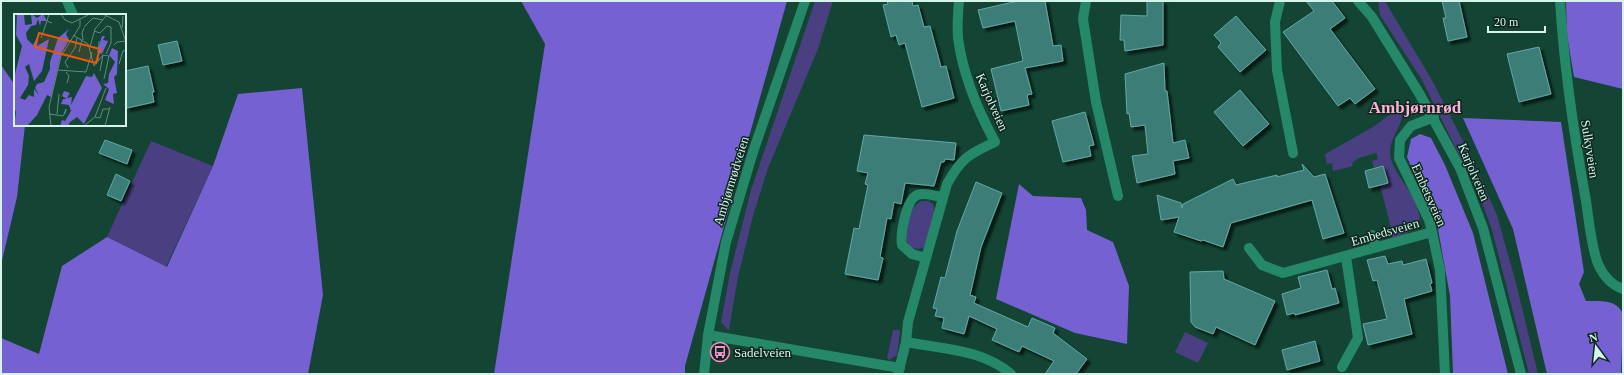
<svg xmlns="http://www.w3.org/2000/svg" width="1624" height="375" viewBox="0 0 1624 375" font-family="Georgia,serif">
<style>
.green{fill:#493f81}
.forest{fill:#7561d1}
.building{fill:#3d7d77;stroke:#61aaa3;filter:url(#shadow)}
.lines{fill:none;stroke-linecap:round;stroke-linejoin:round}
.minor{stroke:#248869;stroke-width:10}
.labels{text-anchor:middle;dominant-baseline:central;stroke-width:3;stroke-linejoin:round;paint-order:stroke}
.street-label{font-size:13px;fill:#d6f5e8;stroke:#0d271e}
.poi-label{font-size:13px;fill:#d6f5e8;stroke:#0d271e;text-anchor:start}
.district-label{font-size:17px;font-weight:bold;fill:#fdb1d7;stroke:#0d271e}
.inset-road{fill:none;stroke:#618b7c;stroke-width:1}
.view{fill:#e8590c;fill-opacity:0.15;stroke:#e8590c;stroke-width:2}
.inset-edge{fill:none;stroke:#d6f5e8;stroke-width:2}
</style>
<defs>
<filter id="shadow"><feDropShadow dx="3.5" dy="3.5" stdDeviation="1" flood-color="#0009"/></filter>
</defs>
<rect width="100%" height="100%" fill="#134434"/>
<!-- green -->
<g class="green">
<path d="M815 1H833L818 49 768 168 753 216 738 277 729 330H728L721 322 730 273 751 190Z"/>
<path d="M1378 1H1385L1433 82 1465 145 1497 215 1516 283 1538 374H1529L1492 230 1480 197 1422 80 1380 15Z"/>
<path d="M1396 110 1402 115C1401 128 1390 138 1390 152 1390 168 1406 183 1412 196 1416 203 1418 210 1420 217 1415 231 1407 234 1393 238L1382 232 1391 228 1380 185 1388 182 1383 166 1374 168 1372 161 1378 159 1376 153 1359 158 1352 163 1353 166 1333 171 1332 163 1327 164 1325 154 1373 127Z"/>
<path d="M151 141 213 166 166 267 107 237Z"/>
<path d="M922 201H928L933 204 935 213 925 246C921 250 915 249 910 247 908 243 905 239 905 235 906 225 911 204 922 201Z"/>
<path d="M893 330H899L900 332 897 355 889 360 887 358Z"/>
<path d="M1185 332 1208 343 1198 363 1175 352Z"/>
</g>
<!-- forest -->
<g class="forest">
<path d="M521 1H787L685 366V374H494L545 44Z"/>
<path d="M1566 1H1623V89L1574 77 1567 35Z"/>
<path d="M1 65 15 85V125H25L17 197 1 265Z"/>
<path d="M302 88 323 295 308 374H1V338L39 354 62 266 107 237 167 267 213 166 238 94Z"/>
<path d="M1463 118 1561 122 1584 272 1579 284 1586 301C1600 301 1617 299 1623 314L1621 374H1547L1513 229Z"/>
<path d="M1420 134 1431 138 1445 165 1473 233 1508 374H1453L1450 296 1438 229 1407 157 1411 139Z"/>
<path d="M1019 184 1033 196 1081 198 1086 210 1087 230 1113 242 1129 286 1127 344 1075 333 996 299Z"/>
</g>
<!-- building -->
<g class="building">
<path d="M887 1H912L913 6 918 5 924 27 930 26 941 67 946 66 954 98 922 107 905 43 899 45 896 35 891 37 883 5 888 4Z"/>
<path d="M1018 1H1045L1053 46 1061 45 1063 61 1025 68 1032 94 1027 95 1029 105 1001 111 991 69 1023 61 1015 21 983 28 978 10Z"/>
<path d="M1147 1H1163V45L1125 51 1124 40H1120L1121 15 1147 16Z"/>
<path d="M1306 1H1332L1345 18 1330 29 1375 89 1355 104 1350 98 1338 106 1283 32 1314 11Z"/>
<path d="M1442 1H1459L1467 37 1448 41 1443 18H1446Z"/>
<path d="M1236 16 1266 50 1240 72 1218 47 1221 43 1214 35Z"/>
<path d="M177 41 182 61 163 65 158 45Z"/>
<path d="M1539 47 1551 94 1519 102 1507 54Z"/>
<path d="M1164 63 1165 91H1167L1173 143 1185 140 1189 158 1173 161 1175 174 1137 183 1132 156 1148 154 1145 125 1131 127 1129 113 1127 114 1125 74Z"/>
<path d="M148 66 154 92H152L154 102 127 108 125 97V71Z"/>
<path d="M1240 90 1269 124 1243 146 1214 112Z"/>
<path d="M1085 112 1094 145 1089 146 1091 156 1063 162 1052 121Z"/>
<path d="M864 135 956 143 954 160 945 159 944 162H941L934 186 905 183 901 204 894 202 891 219 887 218 880 257 883 258 878 280 845 274 854 228 859 229 868 185 865 184 868 173 857 171Z"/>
<path d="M105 140 132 150 127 164 99 153Z"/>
<path d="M1302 164 1314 177 1325 174 1344 233 1323 239 1312 200 1231 223 1223 247 1203 240 1201 241 1174 232 1179 217 1161 220 1157 195 1181 203 1182 208 1183 204 1233 179 1236 185 1277 175V177L1304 170Z"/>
<path d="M1383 166 1388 183 1369 188 1365 171Z"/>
<path d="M116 174 130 181 121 201 107 195Z"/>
<path d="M976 182 1002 193 981 247 970 295 976 297 974 303 1028 327 1032 318 1055 328 1053 333 1087 359 1076 374H1045L1054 361 1022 346 1019 352 992 340 997 329 969 316 964 334 942 328 944 318 935 316 937 309 933 308 941 277 945 278 957 231Z"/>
<path d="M1385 256 1388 264 1402 261 1403 265 1426 259 1432 283 1430 284 1432 291 1404 299 1412 334 1368 345 1363 324 1387 319 1377 280 1373 281 1367 260Z"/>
<path d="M1327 270 1332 289 1335 288 1339 303 1295 315 1294 313 1287 315 1282 294 1301 288 1298 277Z"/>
<path d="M1223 271 1224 279 1275 301 1255 345 1216 327 1213 334 1195 327 1191 322 1190 272Z"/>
<path d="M1315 341 1320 361 1287 370 1282 350Z"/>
</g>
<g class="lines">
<!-- minor -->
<g class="minor">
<path d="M67 1 73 15"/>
<path d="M1086 1 1083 19 1096 102 1118 196"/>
<path d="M1280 1 1275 22 1277 70 1293 153"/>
<path d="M1358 1 1372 17 1419 93 1460 168 1483 228 1521 374"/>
<path d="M1560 1C1564 68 1574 135 1586 201 1589 220 1591 246 1598 264 1603 275 1611 285 1623 289"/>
<path d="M1434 117 1411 126 1400 140 1399 158 1429 220 1432 232 1440 270 1445 374"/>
<path d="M1372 235 1376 247"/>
<path d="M1249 248 1262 265 1283 273 1432 232"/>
<path d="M926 258 912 254 902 245C900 235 906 200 917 195 925 192 934 196 942 197"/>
<path d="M708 335 900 368"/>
<path d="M906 342C942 349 982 349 1011 374"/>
<path d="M1342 367 1358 338 1346 257"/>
<path d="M704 374 708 335 726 242 753 152 805 1"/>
<path d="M898 374 906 342 908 322 947 184C962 157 968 155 995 142 977 109 963 76 958 38 957 26 958 13 959 1"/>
</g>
</g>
<!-- icons -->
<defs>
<symbol id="bus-ring" viewBox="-11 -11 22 22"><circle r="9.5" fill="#0d271e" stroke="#fa8fc7" stroke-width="1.5"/><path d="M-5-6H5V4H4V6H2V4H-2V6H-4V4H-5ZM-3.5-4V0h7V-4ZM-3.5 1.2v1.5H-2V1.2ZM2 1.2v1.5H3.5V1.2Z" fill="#fa8fc7"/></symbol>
</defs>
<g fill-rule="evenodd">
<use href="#bus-ring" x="709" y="341" width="22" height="22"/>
</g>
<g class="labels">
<!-- street labels -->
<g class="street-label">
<text transform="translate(992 102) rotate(66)">Karjolveien</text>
<text transform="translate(1590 149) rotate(81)">Sulkyveien</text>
<text transform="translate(1474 172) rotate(67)">Karjolveien</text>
<text transform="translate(731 181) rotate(-73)">Ambjørnrødveien</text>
<text transform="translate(1429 195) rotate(66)">Embetsveien</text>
<text transform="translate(1385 232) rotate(-16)">Embedsveien</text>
</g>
<!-- poi labels -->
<g class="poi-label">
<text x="734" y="352">Sadelveien</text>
</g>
<!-- district labels -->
<g class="district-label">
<text x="1415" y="107">Ambjørnrød</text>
</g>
</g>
<!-- overview -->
<g transform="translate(14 14)">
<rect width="112" height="112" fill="#134434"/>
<path d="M3 0H10L11 11 18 10 17 0 23 4 29 0 33 7H27L26 12 24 5 22 11 17 12 12 19 13 25 19 31 24 21 23 32 35 25 28 57 20 67 15 50 11 53 15 62 14 71 6 84 11 86 15 81 20 83V75L25 81 21 74 23 70 30 68 36 55V48L44 24 55 15 52 20 55 26 47 40 37 83 33 81 23 101 13 112H0L2 98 0 94V64L8 32 2 21ZM88 22H91L89 26 94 27 88 40 83 38ZM98 34 104 37 103 60 100 63 103 79 99 80 100 90 91 86 95 75 89 70 94 69 95 60 101 48 95 41ZM80 59 88 74 70 110 63 103 55 109V112H46L48 106 51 107 57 97 55 91 47 90 49 85H53L48 82 50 77 56 79 53 84 58 83 57 91 72 62 78 63Z" fill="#7561d1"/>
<path class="inset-road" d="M35 0 33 7 38 9M47 0 51 6 58 9 76 0M89 0 105 8 112 28M70 13 79 4 89 6M108 14 109 2M80 17 86 19 93 12 97 13V29L92 40M59 21 74 30 80 52 89 41 95 42 90 65M27 24 33 7M69 26 68 19 70 14M100 31 103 28 112 27M76 33 81 15 92 2M65 38 68 26M84 47 85 27M105 50 109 37 112 36M54 54 51 48 61 34 63 24M44 56 72 58 78 38M86 57 89 41M52 58 55 62 53 69M35 100 49 102 51 99 52 96V95L50 100M43 100 45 80M81 103 86 104 89 95H96M71 111 81 103 92 74M37 112 35 93 47 42 66 12V6M91 112 96 93"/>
<path class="view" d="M25 19 86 35 82 49 21 33Z"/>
<rect width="112" height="112" class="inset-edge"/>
</g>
<!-- border -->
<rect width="1624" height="375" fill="none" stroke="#d6f5e8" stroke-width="4"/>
<!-- north arrow -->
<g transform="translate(1596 347) rotate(345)" stroke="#0d271e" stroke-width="3" paint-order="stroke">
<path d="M0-3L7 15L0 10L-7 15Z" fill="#d6f5e8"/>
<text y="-6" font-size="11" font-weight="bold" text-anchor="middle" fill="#d6f5e8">N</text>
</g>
<!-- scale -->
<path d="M1488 26v6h57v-6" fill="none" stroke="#d6f5e8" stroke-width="2"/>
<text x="1494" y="26" font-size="12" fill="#d6f5e8" stroke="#0d271e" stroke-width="3" paint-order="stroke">20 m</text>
</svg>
